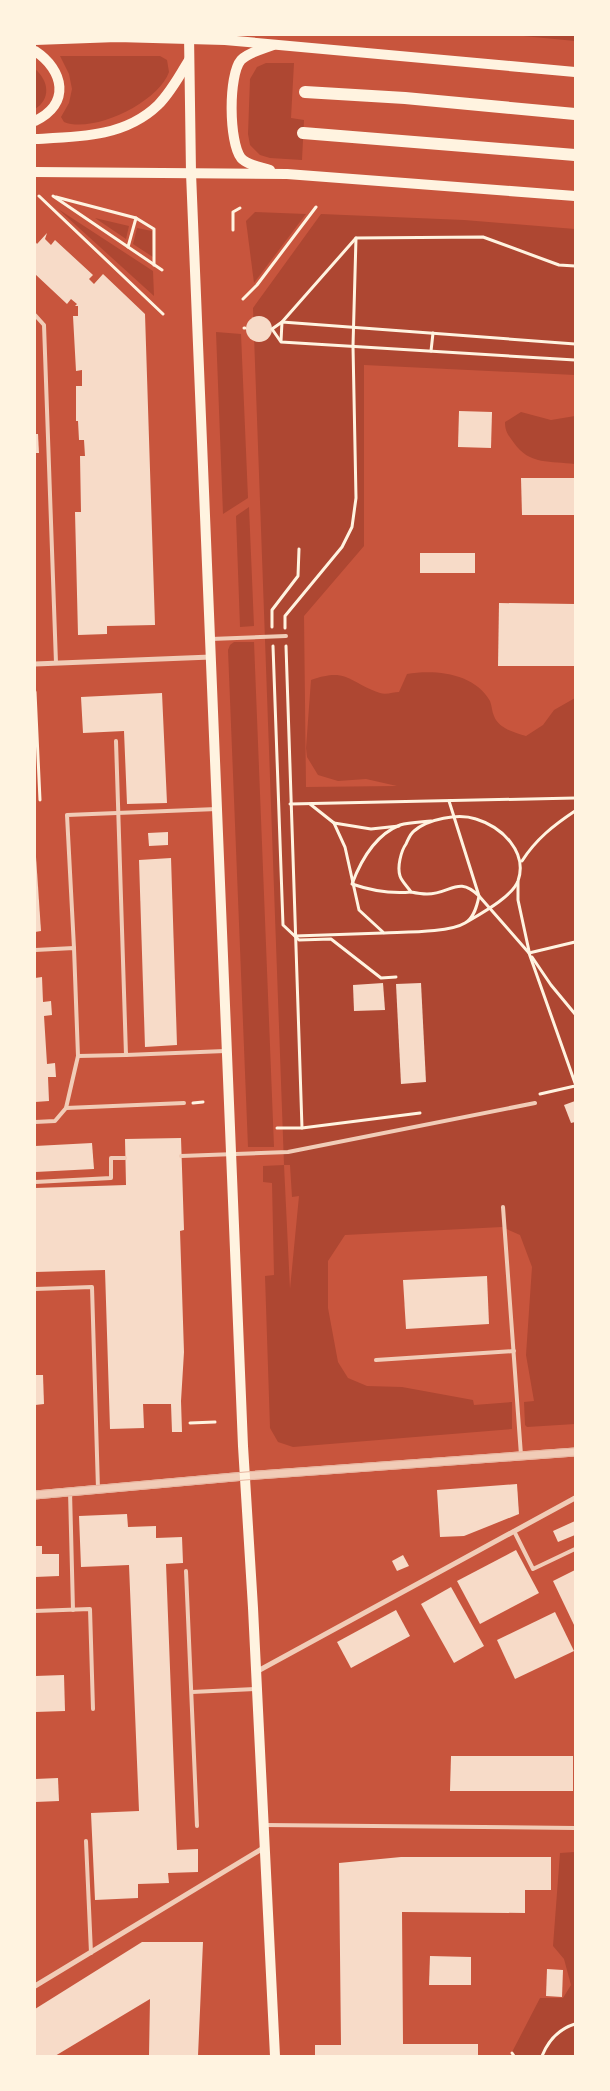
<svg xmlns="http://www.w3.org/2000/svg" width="610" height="2091" viewBox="0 0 610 2091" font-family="Raleway,sans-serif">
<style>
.green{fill:#ae4732;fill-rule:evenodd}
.building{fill:#f7dbc8}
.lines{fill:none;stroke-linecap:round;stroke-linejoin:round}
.path{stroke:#fff3e0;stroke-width:3}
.service{stroke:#f1ccb7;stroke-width:4}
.minor{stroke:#f1ccb7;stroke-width:5}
.tertiary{stroke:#f1ccb7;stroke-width:9}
.secondary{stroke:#fff3e0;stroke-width:10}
.primary{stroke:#fff3e0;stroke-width:12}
.tram{stroke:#e9b49f;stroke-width:1}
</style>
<rect width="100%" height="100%" fill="#c8553d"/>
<!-- green -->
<g class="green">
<path d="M513 35H575V41Z"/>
<path d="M60 56H160L167 60 169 72C159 102 93 134 64 122L61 117 69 103 72 89 69 74Z"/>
<path d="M266 63H294L291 118 304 120 302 160 270 158 260 155 250 145 248 134 250 79 257 67Z"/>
<path d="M35 69C49 81 51 99 35 109Z"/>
<path d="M58 209 153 271 154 296Z"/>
<path d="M255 212 306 214 254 283 246 221Z"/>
<path d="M321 214 464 220 575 229V375L364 365V546L304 616 306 787 397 786 366 779 338 781 318 775 307 757 306 748 311 680C348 667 349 683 380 693 386 695 394 692 399 692L407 674C434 669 475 673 490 701 492 706 492 712 494 716 499 729 514 732 526 736L543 725 554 710 575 698V1424L527 1427 525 1425 524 1402 534 1401 526 1355 532 1267 520 1235 502 1227 345 1235 328 1261V1308L338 1362 348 1378 367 1386 402 1387 473 1400 474 1405 512 1402V1429L293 1447 278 1442 270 1428 265 1276 274 1275 272 1183 263 1182V1166L284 1165 253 308ZM284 1165H290L292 1197 299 1196 290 1289Z"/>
<path d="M95 218 129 226 126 239Z"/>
<path d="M137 228 152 231 153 257 133 244Z"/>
<path d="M216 332 241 334 248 498 223 514Z"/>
<path d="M521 412 551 420 575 416V464C551 461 529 465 514 443 508 435 505 431 505 422Z"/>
<path d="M249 507 254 626 240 627 236 516Z"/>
<path d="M234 642H254L274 1147H248L228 650 230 645Z"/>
<path d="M575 1852V2056H510L540 1998H563L571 1985 564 1959 553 1946 560 1853Z"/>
</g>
<!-- building -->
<g class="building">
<path d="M47 233 45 239 51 245 55 240 93 275 89 279 94 284 103 274 145 314 155 625 107 626V634L78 635 75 512H81L80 456H85L84 440H79L78 421H76V386H82V370L76 371 73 316H78V306H75L77 304 71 299 67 304 35 274V241L37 244Z"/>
<circle cx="259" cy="329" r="13"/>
<path d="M459 411 492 412 491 448 458 447Z"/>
<path d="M35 434H38L39 453H35Z"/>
<path d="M521 478H575V515H522Z"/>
<rect x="420" y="553" width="55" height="20"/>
<path d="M499 603 575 604V666H498Z"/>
<path d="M162 693 167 803 127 804 124 731 83 733 81 697Z"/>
<path d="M168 832V845L149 846 148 833Z"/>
<path d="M35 842 41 931 35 932Z"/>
<path d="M171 858 177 1045 145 1047 139 860Z"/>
<path d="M42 977 43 1002 51 1001 52 1015 44 1016 47 1064 55 1063 56 1077H48L49 1101 35 1102V978Z"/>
<path d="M383 983 385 1010 354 1011 353 985Z"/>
<path d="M421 983 426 1082 401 1084 396 984Z"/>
<path d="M575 1101V1122L571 1123 564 1105Z"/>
<path d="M181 1138 184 1230 180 1231 184 1352 181 1401 182 1432H172L171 1404H143L144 1428 110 1429 105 1270 35 1272V1188L126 1185 125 1139Z"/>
<path d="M92 1143 94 1169 35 1172V1146Z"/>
<path d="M487 1276 489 1324 406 1329 403 1280Z"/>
<path d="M35 1375H43L44 1404 35 1405Z"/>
<path d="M517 1484 519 1514 464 1536 440 1537 437 1490Z"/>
<path d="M127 1514 128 1527 156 1526V1538L182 1537 183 1563 166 1564 177 1850 198 1849V1872L168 1873 169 1883 138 1884V1898L95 1900 91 1813 139 1811 129 1565 81 1567 79 1516Z"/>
<path d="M575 1521V1535L558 1542 553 1531Z"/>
<path d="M35 1546H42V1554H59V1576L35 1577Z"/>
<path d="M516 1550 539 1593 480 1624 457 1581Z"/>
<path d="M403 1555 409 1566 397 1571 392 1561Z"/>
<path d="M575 1570V1627L553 1581Z"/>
<path d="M451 1587 484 1646 454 1663 421 1604Z"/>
<path d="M396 1610 410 1636 351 1668 337 1642Z"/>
<path d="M555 1612 574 1651 515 1679 497 1640Z"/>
<path d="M64 1675 65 1711 35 1712V1676Z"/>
<path d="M451 1756H573V1791H450Z"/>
<path d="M58 1778 59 1801 35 1802V1779Z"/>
<path d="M401 1857H551V1890H525V1913L402 1912 403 2044H478V2056H315V2045H341L339 1863Z"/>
<path d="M142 1942H203L198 2056H149L150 1999 55 2056H35V2009Z"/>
<path d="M430 1956 471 1957V1985H429Z"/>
<path d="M547 1969 563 1970 562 1997 546 1996Z"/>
</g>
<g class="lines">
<!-- path -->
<g class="path">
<path d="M39 196 163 314"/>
<path d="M53 196 162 270"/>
<path d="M56 197 136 218 128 247"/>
<path d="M136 218 154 229V265"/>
<path d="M233 230V212L240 208"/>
<path d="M243 299 257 285 316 207"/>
<path d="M244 328H245"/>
<path d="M281 341 282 322 356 238 483 237 559 265 575 266"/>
<path d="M575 344 282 322 272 329 281 342 575 360"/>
<path d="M431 351 433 333"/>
<path d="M272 627V610L298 576 299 549"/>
<path d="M285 628V616L342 547 352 527 356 498 353 346 356 238"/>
<path d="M273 646 283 925 299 940 331 939 381 978 396 977"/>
<path d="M286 646 302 1128"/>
<path d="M35 692 40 800"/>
<path d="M449 801 479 896 529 953 575 1083"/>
<path d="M290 804 575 798"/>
<path d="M310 804 334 823 345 847 359 910 384 933C403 932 449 933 465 923 474 918 477 906 479 896 458 875 451 894 427 894 422 894 416 893 411 892 408 887 402 882 400 876 397 867 401 851 406 844 408 840 410 834 414 831 428 819 458 813 476 819 502 827 528 852 518 881 512 897 480 914 465 923"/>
<path d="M334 823 371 829 399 826"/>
<path d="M522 861C536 839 554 825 575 811"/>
<path d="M518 882V900L529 951"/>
<path d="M411 892C389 894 372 891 352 884 361 860 375 835 400 825 409 822 422 822 431 821"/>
<path d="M295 936 383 933"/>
<path d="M529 953 575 942"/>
<path d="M532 957 551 985 575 1014"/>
<path d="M540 1094 575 1086"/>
<path d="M193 1103 203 1102"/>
<path d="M277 1128H302L420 1113"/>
<path d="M190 1423 215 1422"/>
<path d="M512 2053 514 2056"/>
<path d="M542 2056C548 2041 559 2029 575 2024"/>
</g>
<!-- service -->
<g class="service">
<path d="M35 315 44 325 56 663"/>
<path d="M211 639 286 636"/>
<path d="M116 741 126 1055 225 1051"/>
<path d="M74 948 67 815 217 809"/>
<path d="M35 950 74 948 78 1056 66 1108"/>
<path d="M78 1056 126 1055"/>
<path d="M35 1122 55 1121 66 1108 184 1103"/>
<path d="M181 1156 288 1152 535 1103"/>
<path d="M35 1182 111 1178V1158H125"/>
<path d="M503 1207 521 1455"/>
<path d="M35 1289 92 1287 98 1489"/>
<path d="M376 1360 514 1351"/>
<path d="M70 1491 73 1610"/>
<path d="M514 1531 533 1569 575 1549"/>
<path d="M186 1571 197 1826"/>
<path d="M35 1611 90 1609 93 1709"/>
<path d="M192 1692 255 1689"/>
<path d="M264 1825 575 1828"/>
<path d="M86 1841 91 1953"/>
</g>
<!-- minor -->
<g class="minor">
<path d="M35 664 211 657"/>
<path d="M256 1672 575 1498"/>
<path d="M35 1986 265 1847"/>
</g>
<!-- tertiary -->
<path class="tertiary" d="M35 1495 245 1476 575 1452"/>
<!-- secondary -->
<g class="secondary">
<path d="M189 35 191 173 243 1446 253 1608 275 2056"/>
<path d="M35 40 117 37 225 40 575 72"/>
<path d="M35 51C64 70 71 104 35 121"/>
<path d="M35 139C79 137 125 137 158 105 171 92 180 75 189 60"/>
<path d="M270 170C261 167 247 165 241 158 229 143 228 75 241 60 249 52 263 49 273 45"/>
<path d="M35 172 287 174 575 196"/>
</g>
<!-- primary -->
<g class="primary">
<path d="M305 92 405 98 575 114"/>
<path d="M303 133 575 155"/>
</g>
<!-- tram -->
<g class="tram">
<path d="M35 1491 245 1472 575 1448"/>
<path d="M35 1499 245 1480 575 1456"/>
</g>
</g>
<!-- border -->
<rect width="610" height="2091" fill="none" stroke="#fff3e0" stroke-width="72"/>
</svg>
